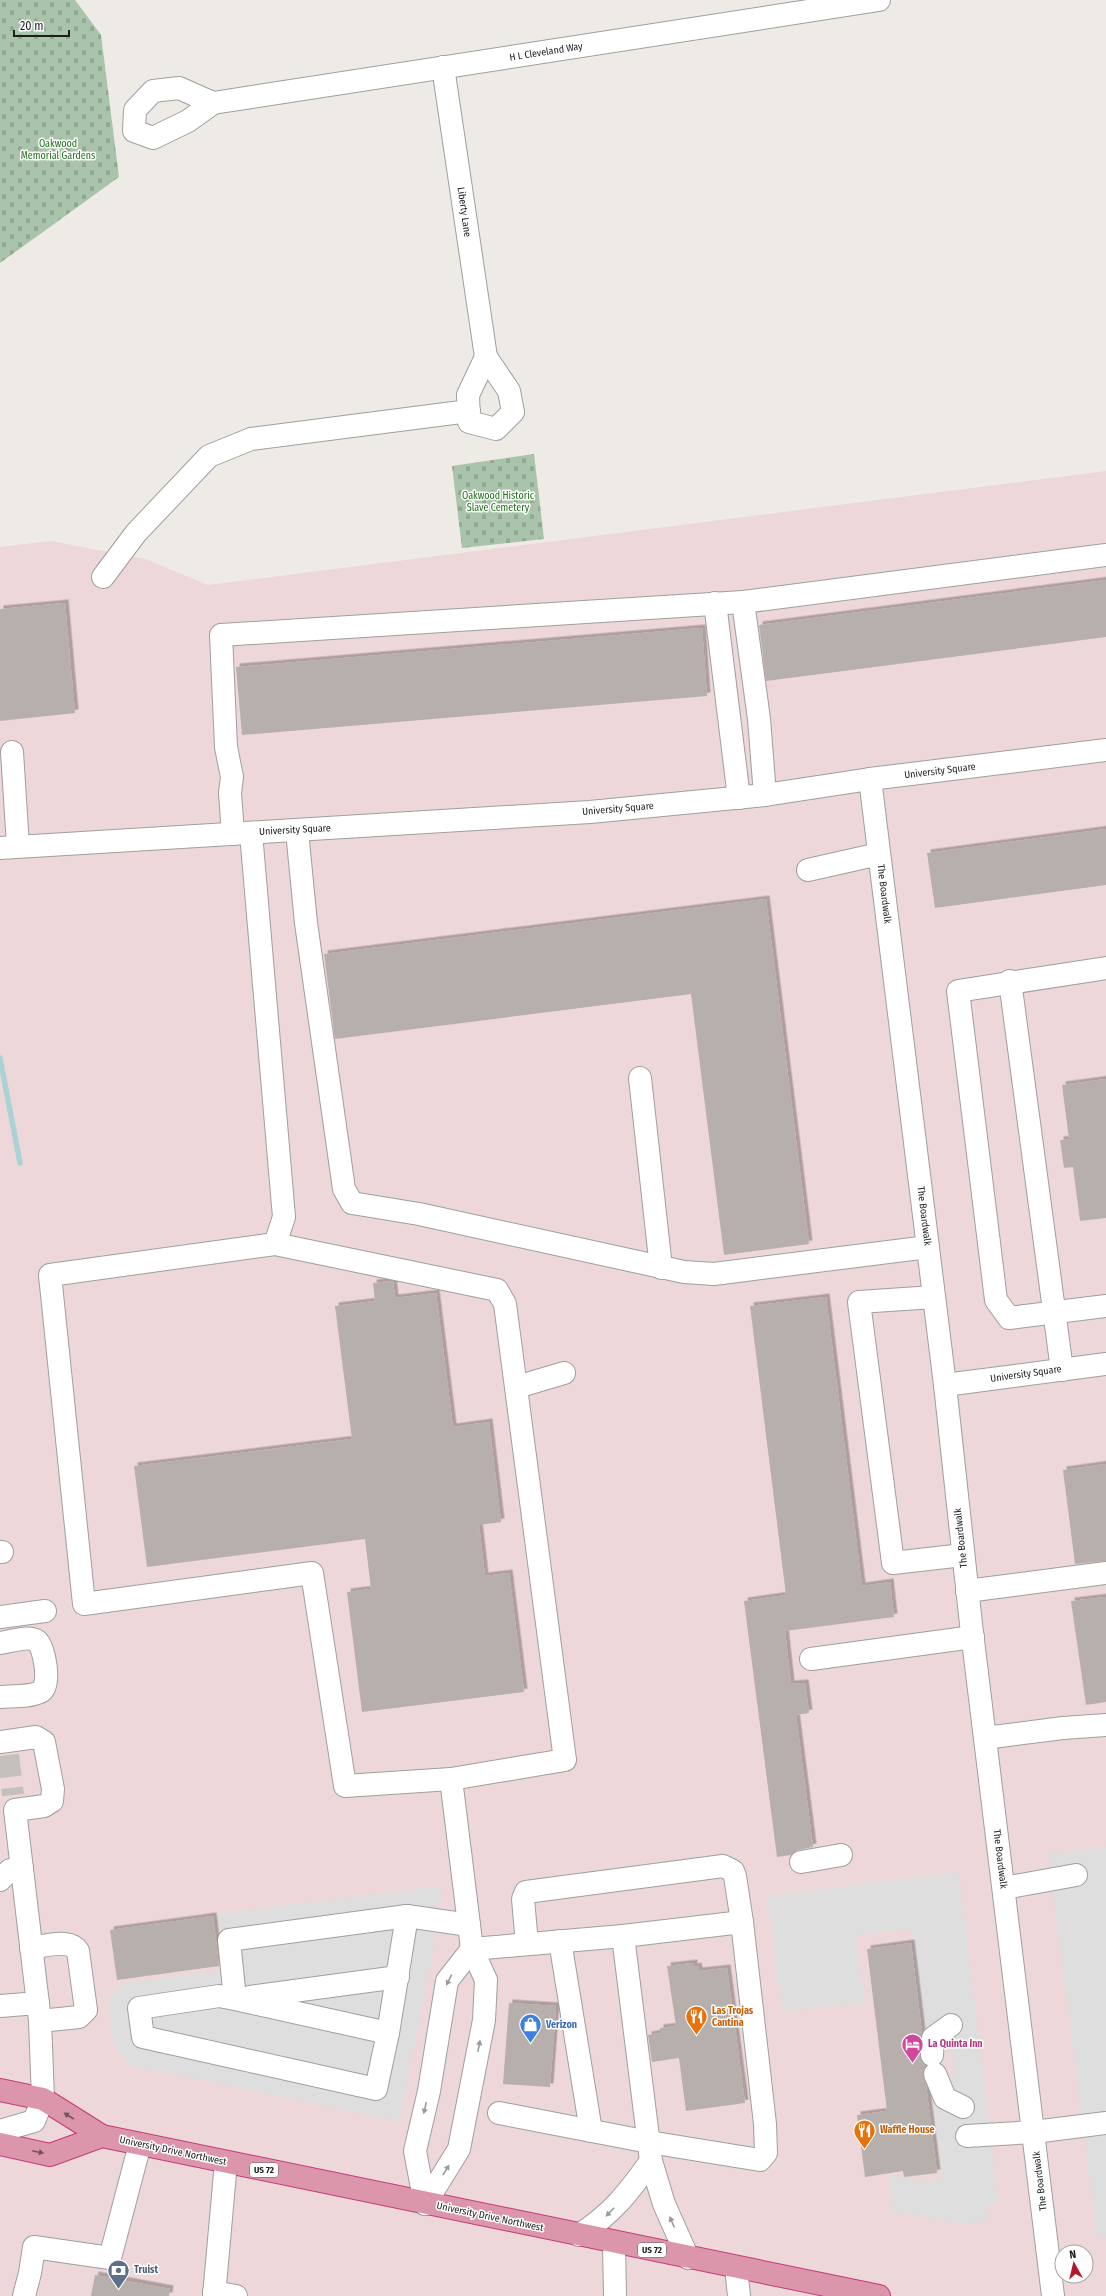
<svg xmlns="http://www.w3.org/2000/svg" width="1106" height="2296" viewBox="0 0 1106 2296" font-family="'Fira Sans Condensed',sans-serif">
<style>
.commercial{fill:#edd7d8;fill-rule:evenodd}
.cemetery{fill:url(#cemetery-stones)}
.parking{fill:#dedede}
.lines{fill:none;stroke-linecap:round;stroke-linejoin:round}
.stream{stroke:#abd2d6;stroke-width:5.5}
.building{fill:#b7afab;filter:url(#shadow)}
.minor-tunnel{stroke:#c4c1bd;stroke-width:22;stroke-dasharray:22 11;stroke-linecap:butt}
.minor-casing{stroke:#9f9f9f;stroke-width:24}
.highway-casing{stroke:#c5397a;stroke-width:24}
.minor{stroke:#fff;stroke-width:22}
.highway{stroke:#dc96ac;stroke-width:22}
.oneway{fill:#9a9a9a}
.oneway2{fill:#73545e}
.labels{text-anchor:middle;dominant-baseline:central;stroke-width:3;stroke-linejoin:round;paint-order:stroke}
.shield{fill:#fff;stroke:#626262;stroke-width:1}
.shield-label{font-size:9px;font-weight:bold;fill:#1e1e1e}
.street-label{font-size:10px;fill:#1e1e1e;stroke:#fff}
.park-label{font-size:10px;fill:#1c7018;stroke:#fff}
.food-label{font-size:10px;font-weight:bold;fill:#c56008;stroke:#fff;text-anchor:start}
.shop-label{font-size:10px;font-weight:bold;fill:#366cbe;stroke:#fff;text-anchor:start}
.hotel-label{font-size:10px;font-weight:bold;fill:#b23c85;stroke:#fff;text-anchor:start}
.service-label{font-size:10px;font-weight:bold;fill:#4e5e75;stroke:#fff;text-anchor:start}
</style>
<defs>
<pattern id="cemetery-stones" width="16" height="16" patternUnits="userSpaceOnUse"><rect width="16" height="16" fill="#a9c4aa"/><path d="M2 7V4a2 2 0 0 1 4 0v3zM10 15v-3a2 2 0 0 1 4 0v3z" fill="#91a892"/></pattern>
<filter id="shadow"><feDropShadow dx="3.5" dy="-3.5" stdDeviation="0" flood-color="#0004"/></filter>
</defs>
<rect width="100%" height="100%" fill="#eeeae5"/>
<!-- commercial -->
<path class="commercial" d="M1106 471V2296H0V547L51 541 145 559 208 585ZM1062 2252H1086V2276H1062Z"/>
<!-- cemetery -->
<g class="cemetery">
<path d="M0 0H75L101 35 119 177 0 263Z"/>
<path d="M534 454 544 539 462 548 452 466Z"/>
</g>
<!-- parking -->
<g class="parking">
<path d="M1106 1847V2237L1097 2238 1048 1854Z"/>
<path d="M959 1872 999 2204 986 2206 989 2220 961 2224 891 2211 890 2175 925 2182 941 2180 929 2079 955 2075 951 2047 926 2050 911 1929 856 1935 865 2003 782 2011 767 1896Z"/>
<path d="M442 1886 433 1950 399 2121 129 2065 114 2045 107 2000 123 1983 223 1970 216 1914Z"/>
</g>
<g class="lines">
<!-- stream -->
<path class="stream" d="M0 1058 20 1163"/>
</g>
<!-- building -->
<g class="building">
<path d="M1106 580V637L766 681 759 625Z"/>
<path d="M65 603 75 713 0 721V609Z"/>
<path d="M702 628 707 696 242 735 236 667Z"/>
<path d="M1106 829V885L935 908 927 853Z"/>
<path d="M766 899 809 1244 724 1255 691 994 335 1039 324 954Z"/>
<path d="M1106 1079V1218L1080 1221 1073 1167 1064 1168 1060 1140 1069 1139 1062 1085Z"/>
<path d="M393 1281 395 1298 436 1293 453 1427 489 1422 501 1522 479 1525 485 1576 509 1573 524 1692 362 1712 347 1592 371 1589 365 1539 147 1567 134 1466 352 1439 335 1306 375 1301 373 1283Z"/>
<path d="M826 1297 862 1586 890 1582 894 1617 785 1631 791 1684 805 1683 809 1713 796 1715 813 1847 798 1850 791 1855 777 1857 744 1601 786 1595 750 1306Z"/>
<path d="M1106 1464V1561L1075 1564 1063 1470Z"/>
<path d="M1106 1597V1702L1086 1705 1071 1601Z"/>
<path d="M213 1916 219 1966 117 1980 110 1930Z"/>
<path d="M911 1943 922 2033 920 2055 921 2061 926 2066 923 2073 926 2085 937 2173 904 2177 903 2171 865 2177 857 2115 887 2111 867 1949Z"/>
<path d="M694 1963V1967L698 1966 699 1971 727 1968 745 2103 686 2111 679 2058 652 2062 648 2035 660 2033V2028L676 2026 667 1966Z"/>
<path d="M509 2003 556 2006 550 2087 503 2084Z"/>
<path d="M95 2275 170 2289 169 2296H91Z"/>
</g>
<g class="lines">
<!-- minor-tunnel -->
<path class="minor-tunnel" d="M8 1755 13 1795"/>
<defs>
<g id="minor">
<path d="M443 67 486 357"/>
<path d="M179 88 213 103 188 121 153 138 134 131 135 110 153 91Z"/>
<path d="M213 103 879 0"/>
<path d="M486 357 509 391 513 412 496 429 469 422 468 395Z"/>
<path d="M103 577 136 533 209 456 251 439 469 411"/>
<path d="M743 602 759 719 765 795"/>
<path d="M715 603 739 798"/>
<path d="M12 752 18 846"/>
<path d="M870 779 945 1385 971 1624 1053 2296"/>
<path d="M297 831 306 923 344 1189 352 1203 419 1214 684 1272 714 1274 928 1247"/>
<path d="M251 833 284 1217 275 1244"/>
<path d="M233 834 230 793 232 777 226 747 221 635 743 602 1106 555"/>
<path d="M0 848 590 812 765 795 870 779 1106 750"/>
<path d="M808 870 879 854"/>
<path d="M1106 968 958 991 996 1300 1009 1318 1106 1306"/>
<path d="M1010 981 1062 1370"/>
<path d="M640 1078 661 1268"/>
<path d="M275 1244 497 1290 505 1304 565 1760 451 1779 345 1786 312 1573 84 1604 50 1275Z"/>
<path d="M934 1297 859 1302 893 1563 963 1555"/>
<path d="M945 1385 1106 1364"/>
<path d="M517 1387 564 1373"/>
<path d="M0 1552H2"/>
<path d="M967 1591 1106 1573"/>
<path d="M0 1617 45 1611"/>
<path d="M0 1643C9 1642 29 1635 37 1641 44 1646 52 1686 40 1692 30 1697 12 1696 0 1697"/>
<path d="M811 1659 973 1637"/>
<path d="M985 1738 1063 1728 1106 1725"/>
<path d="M0 1742 36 1737 44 1742 53 1789 52 1801 44 1806 15 1810 40 2021 43 2099 34 2121 0 2131"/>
<path d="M801 1862 841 1855"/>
<path d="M0 1880 10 1870 22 1868"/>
<path d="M1004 1888 1076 1875"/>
<path d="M560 1941 591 2131"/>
<path d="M527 1944 523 1899 526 1892 723 1866 733 1871 735 1876 742 1922"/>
<path d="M31 1948C45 1946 69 1938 78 1951L86 2010 79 2017 40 2021"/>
<path d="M250 1997 398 1977"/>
<path d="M235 1999 388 2033 376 2089 143 2037 139 2008 219 1996 235 1999 229 1940 407 1916 469 1925"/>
<path d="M0 2006 38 2003"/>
<path d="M388 2033 407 1916"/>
<path d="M932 2055 933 2038 951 2025"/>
<path d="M935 2074 945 2098 963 2107"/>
<path d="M499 2113 649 2142 760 2160 766 2153 765 2124 742 1922 623 1936"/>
<path d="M967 2136 1034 2132 1106 2123"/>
<path d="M425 2204 415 2151 429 2091 447 1981 472 1949 623 1936 651 2161"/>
<path d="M425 2204 459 2149 484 2020 486 1980 472 1949 451 1779"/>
<path d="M579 2235C612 2214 628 2193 651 2161L664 2204 688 2258"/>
<path d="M614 2243 615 2296"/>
<path d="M736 2267 739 2296"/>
<path d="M214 2292 236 2296"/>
<path d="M24 2296 30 2273 34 2247 110 2258 140 2144"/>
<path d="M214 2296 226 2162"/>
</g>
<g id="highway">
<path d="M0 2090 43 2099 102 2136 879 2296"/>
<path d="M0 2144 50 2155 102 2136"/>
</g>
</defs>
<!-- minor casing -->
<use href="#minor" class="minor-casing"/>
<!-- highway casing -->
<use href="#highway" class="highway-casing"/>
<!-- minor -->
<use href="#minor" class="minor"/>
<!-- highway -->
<use href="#highway" class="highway"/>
</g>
<!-- one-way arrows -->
<defs><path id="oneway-solid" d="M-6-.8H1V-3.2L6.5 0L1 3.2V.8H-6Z"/></defs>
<g class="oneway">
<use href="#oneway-solid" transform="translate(449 1980) rotate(116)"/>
<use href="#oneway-solid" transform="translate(479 2046) rotate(-79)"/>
<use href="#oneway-solid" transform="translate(425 2108) rotate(103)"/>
<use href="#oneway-solid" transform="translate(446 2170) rotate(-58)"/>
<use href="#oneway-solid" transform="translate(610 2212) rotate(134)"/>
<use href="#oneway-solid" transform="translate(672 2222) rotate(-114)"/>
</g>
<g class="oneway2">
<use href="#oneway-solid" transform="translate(69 2116) rotate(-148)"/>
<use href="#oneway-solid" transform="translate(38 2152) rotate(12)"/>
</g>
<!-- icons -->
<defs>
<symbol id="restaurant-pin" viewBox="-11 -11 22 30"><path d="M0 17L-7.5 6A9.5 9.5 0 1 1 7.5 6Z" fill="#e8710a" stroke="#fff"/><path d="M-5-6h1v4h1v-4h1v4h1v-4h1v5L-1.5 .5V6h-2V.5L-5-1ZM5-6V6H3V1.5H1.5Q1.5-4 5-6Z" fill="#fff"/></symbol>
<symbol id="shop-pin" viewBox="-11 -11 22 30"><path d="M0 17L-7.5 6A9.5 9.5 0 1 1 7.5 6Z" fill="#3f7fe0" stroke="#fff"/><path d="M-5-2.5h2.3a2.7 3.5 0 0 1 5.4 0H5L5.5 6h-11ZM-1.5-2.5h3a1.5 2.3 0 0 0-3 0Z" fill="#fff"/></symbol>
<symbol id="hotel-pin" viewBox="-11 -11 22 30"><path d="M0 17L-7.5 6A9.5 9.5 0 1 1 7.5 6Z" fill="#d1479c" stroke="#fff"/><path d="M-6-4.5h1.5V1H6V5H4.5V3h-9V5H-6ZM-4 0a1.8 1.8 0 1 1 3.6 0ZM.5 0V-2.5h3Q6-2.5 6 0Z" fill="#fff"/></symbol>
<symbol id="bank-pin" viewBox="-11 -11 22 30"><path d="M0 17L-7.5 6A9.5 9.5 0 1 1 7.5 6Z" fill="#5c6f8a" stroke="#fff"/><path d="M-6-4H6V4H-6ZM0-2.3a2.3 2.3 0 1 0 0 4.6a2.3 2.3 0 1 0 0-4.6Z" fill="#fff"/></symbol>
</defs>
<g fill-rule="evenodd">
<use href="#restaurant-pin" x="684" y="2004" width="25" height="34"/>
<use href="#shop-pin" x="518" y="2012" width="25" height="34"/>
<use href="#hotel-pin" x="900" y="2032" width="25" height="34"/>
<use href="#restaurant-pin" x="852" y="2118" width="25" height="34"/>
<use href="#bank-pin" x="106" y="2258" width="25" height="34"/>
</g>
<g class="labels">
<!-- shield labels -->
<g class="shield">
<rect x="250" y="2163" width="28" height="14" rx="3"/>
<rect x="638" y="2243" width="28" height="14" rx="3"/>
</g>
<g class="shield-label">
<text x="264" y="2170">US 72</text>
<text x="652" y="2250">US 72</text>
</g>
<!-- street labels -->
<g class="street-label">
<text transform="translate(546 52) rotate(-9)">H L Cleveland Way</text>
<text transform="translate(464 212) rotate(82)">Liberty Lane</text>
<text transform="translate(940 771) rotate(-7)">University Square</text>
<text transform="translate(618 809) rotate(-5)">University Square</text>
<text transform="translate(295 830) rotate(-3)">University Square</text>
<text transform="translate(884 894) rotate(83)">The Boardwalk</text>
<text transform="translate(924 1216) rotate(83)">The Boardwalk</text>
<text transform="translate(1026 1374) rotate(-8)">University Square</text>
<text transform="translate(961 1538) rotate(-96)">The Boardwalk</text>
<text transform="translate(1000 1859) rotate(83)">The Boardwalk</text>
<text transform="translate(173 2151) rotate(12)">University Drive Northwest</text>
<text transform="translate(1040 2181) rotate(-97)">The Boardwalk</text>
<text transform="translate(490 2217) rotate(12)">University Drive Northwest</text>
</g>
<!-- park labels -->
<g class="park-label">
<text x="58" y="144">Oakwood<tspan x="58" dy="12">Memorial Gardens</tspan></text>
<text x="498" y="496">Oakwood Historic<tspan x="498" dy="12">Slave Cemetery</tspan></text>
</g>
<!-- food labels -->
<g class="food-label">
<text x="712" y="2011">Las Trojas<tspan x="712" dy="12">Cantina</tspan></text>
<text x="880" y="2130">Waffle House</text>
</g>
<!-- shop labels -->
<g class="shop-label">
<text x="546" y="2025">Verizon</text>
</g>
<!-- hotel labels -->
<g class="hotel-label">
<text x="928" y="2044">La Quinta Inn</text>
</g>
<!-- service labels -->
<g class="service-label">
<text x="134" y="2270">Truist</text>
</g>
</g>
<!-- north arrow -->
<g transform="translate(1074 2264) rotate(352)"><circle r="19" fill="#ffffff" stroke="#a5a5a5"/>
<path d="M0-3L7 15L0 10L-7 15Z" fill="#b5172a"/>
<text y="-6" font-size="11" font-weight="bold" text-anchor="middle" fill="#1e1e1e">N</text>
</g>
<!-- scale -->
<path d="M14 30v6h55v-6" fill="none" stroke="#1e1e1e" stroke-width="2"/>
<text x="20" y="30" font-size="12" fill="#1e1e1e" stroke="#ffffff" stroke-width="3" paint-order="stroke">20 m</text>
</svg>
